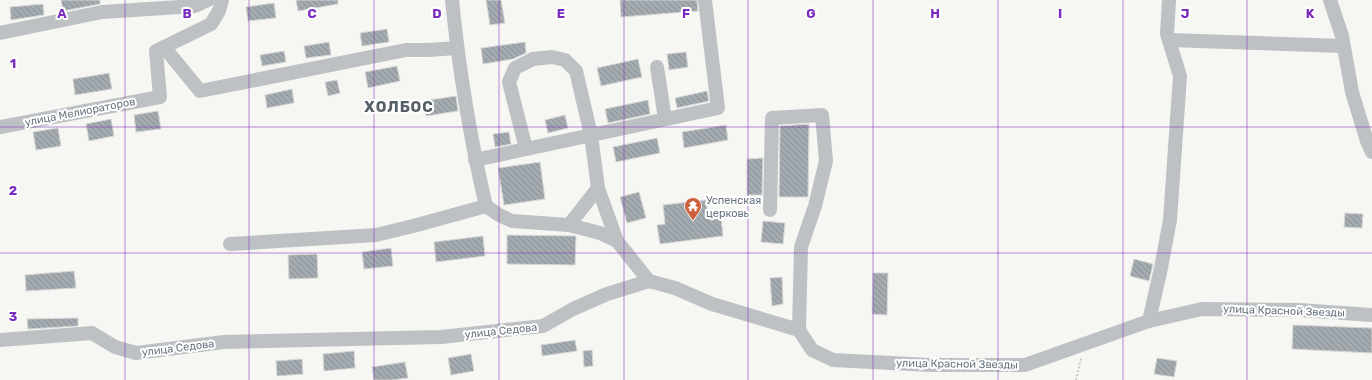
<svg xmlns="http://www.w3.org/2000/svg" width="1372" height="380" viewBox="0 0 1372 380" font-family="Rubik,sans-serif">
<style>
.building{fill:url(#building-back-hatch);stroke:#d7d7d6}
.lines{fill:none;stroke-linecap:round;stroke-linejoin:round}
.path{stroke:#b6b9bb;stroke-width:1.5;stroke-dasharray:2 2;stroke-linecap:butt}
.minor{stroke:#bec1c4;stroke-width:14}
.grid{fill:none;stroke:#7b2cbf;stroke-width:1;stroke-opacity:0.55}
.labels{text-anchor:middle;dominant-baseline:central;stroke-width:4;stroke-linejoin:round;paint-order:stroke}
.street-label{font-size:11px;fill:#697580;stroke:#fff}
.poi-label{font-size:11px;fill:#697580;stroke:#fff;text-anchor:start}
.district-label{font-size:15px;font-weight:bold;letter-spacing:1px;fill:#565f67;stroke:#fff}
.grid-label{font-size:13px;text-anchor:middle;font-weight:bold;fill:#7b2cbf;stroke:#fff;stroke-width:4;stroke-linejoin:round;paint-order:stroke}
</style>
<defs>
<pattern id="building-back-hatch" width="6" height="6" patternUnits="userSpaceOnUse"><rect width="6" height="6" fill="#a4abb0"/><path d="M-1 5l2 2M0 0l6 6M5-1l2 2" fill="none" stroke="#8a9094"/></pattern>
</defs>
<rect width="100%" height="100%" fill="#f6f6f3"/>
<!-- building -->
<g class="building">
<path d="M61 0H100V4L63 11Z"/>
<path d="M296 0H338V4L298 11Z"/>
<path d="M486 0H501L505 23 490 25Z"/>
<path d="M620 0H697L698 11 621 17Z"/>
<path d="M274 3 276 18 248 21 246 7Z"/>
<path d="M43 4 44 15 11 20 10 7Z"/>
<path d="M387 29 389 42 362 46 360 33Z"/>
<path d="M329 42 331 55 306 58 304 46Z"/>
<path d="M525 42 526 53 513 59 483 64 481 48Z"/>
<path d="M284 51 286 62 262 66 260 55Z"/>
<path d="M686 52 688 67 669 70 667 54Z"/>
<path d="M638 59 642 77 601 86 597 68Z"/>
<path d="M397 66 400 81 368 88 365 72Z"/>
<path d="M109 73 112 89 75 95 73 79Z"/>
<path d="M337 80 340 93 328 96 325 82Z"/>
<path d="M292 89 294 103 267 108 265 95Z"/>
<path d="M707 91 709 101 677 108 675 98Z"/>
<path d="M456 96 458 111 426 116 423 101Z"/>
<path d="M648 100 650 114 608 123 605 109Z"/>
<path d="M158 111 161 129 136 132 134 115Z"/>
<path d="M565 115 568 128 548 133 545 120Z"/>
<path d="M111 119 114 136 89 141 86 124Z"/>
<path d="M809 124 808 197H779L780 126Z"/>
<path d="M726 125 728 140 684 148 682 132Z"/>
<path d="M58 128 61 146 36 150 33 132Z"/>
<path d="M509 132 511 144 495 147 493 134Z"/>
<path d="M657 138 660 153 616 162 613 147Z"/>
<path d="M763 158 762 195H747V159Z"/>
<path d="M540 162 545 199 504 205 498 168Z"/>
<path d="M639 192 646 218 627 223 620 197Z"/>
<path d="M706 200 708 219 721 217 723 236 660 244 657 225 665 224 663 205Z"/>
<path d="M1345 213 1363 214 1362 228 1344 227Z"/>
<path d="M763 221 785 223 783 244 761 242Z"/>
<path d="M507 235 576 236 575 265 507 264Z"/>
<path d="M483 236 485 256 436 262 434 242Z"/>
<path d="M391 248 393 266 364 269 362 252Z"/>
<path d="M317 254 318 278 289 279 288 255Z"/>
<path d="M1134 259 1153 264 1149 281 1130 276Z"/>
<path d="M74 271 76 288 26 291 25 275Z"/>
<path d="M873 273H888L887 315 872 314Z"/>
<path d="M782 277 783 304 772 306 770 278Z"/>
<path d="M78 318V326L28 329 27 319Z"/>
<path d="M1293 325 1372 328V353L1292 349Z"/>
<path d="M575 340 577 351 542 356 541 345Z"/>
<path d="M592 350 593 366 584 367 583 351Z"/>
<path d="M354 351 355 368 324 371 323 354Z"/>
<path d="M471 354 474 371 451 375 448 358Z"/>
<path d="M1157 358 1177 361 1174 377 1154 374Z"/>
<path d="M302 359 303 374 277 376 276 361Z"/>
<path d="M405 362 408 378 391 380H374L372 367Z"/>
</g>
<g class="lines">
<!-- path -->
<path class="path" d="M1076 380 1081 358"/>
<!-- minor -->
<g class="minor">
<path d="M1330 0 1342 36 1352 92 1367 141 1372 152"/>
<path d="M0 33 102 12 195 6 208 0"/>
<path d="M1169 40 1343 46"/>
<path d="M164 47 200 91 406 50H428L457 48"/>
<path d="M657 67 665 119"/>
<path d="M0 127 160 97 156 51 211 24 219 11 222 0"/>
<path d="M526 149 509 82 515 68 533 59 552 57 565 60 576 71 591 135 598 188 617 241"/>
<path d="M475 160 718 108 705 0"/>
<path d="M770 210 772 118 822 115 826 161 815 206 801 247 799 330"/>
<path d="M569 225 598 188"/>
<path d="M230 244 376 235 417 225 486 206"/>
<path d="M649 281 675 288 712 304 799 330 812 350 833 360 930 365H1025L1149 321 1202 309 1299 310 1372 315"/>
<path d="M1149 321 1161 268 1170 220 1180 76 1167 34 1169 0"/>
<path d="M0 340 92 333 115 347 136 353 224 342 441 337 543 326 573 309 607 294 649 281 617 241 600 233 569 225 512 221 499 215 486 206C470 138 459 69 452 0"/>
</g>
</g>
<!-- grid -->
<path class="grid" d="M125 0V380M249 0V380M374 0V380M499 0V380M624 0V380M748 0V380M873 0V380M998 0V380M1123 0V380M1247 0V380M0 127H1372M0 253H1372"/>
<!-- icons -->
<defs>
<symbol id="temple-pin" viewBox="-11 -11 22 30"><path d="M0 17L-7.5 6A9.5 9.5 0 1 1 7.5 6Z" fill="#cd603c" stroke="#fff"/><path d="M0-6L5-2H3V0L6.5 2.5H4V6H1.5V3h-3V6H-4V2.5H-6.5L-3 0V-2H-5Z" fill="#fff"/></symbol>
</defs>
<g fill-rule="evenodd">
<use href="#temple-pin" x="683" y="196" width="20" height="27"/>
</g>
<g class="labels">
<!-- street labels -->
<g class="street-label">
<text transform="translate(80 112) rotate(-11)">улица Мелиораторов</text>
<text transform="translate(1284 311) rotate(2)">улица Красной Звезды</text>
<text transform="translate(501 331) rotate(-6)">улица Седова</text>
<text transform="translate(178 348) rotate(-7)">улица Седова</text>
<text transform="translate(957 364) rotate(1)">улица Красной Звезды</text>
</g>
<!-- poi labels -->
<g class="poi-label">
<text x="706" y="200">Успенская<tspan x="706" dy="13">церковь</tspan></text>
</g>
<!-- district labels -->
<g class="district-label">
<text x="399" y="107">ХОЛБОС</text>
</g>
</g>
<g class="grid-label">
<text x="62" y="18">A</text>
<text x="187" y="18">B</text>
<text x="312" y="18">C</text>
<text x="437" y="18">D</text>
<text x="561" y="18">E</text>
<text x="686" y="18">F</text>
<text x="811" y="18">G</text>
<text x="935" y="18">H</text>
<text x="1060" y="18">I</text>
<text x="1185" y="18">J</text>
<text x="1310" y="18">K</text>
<text x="13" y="68">1</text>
<text x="13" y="195">2</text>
<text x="13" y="321">3</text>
</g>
</svg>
